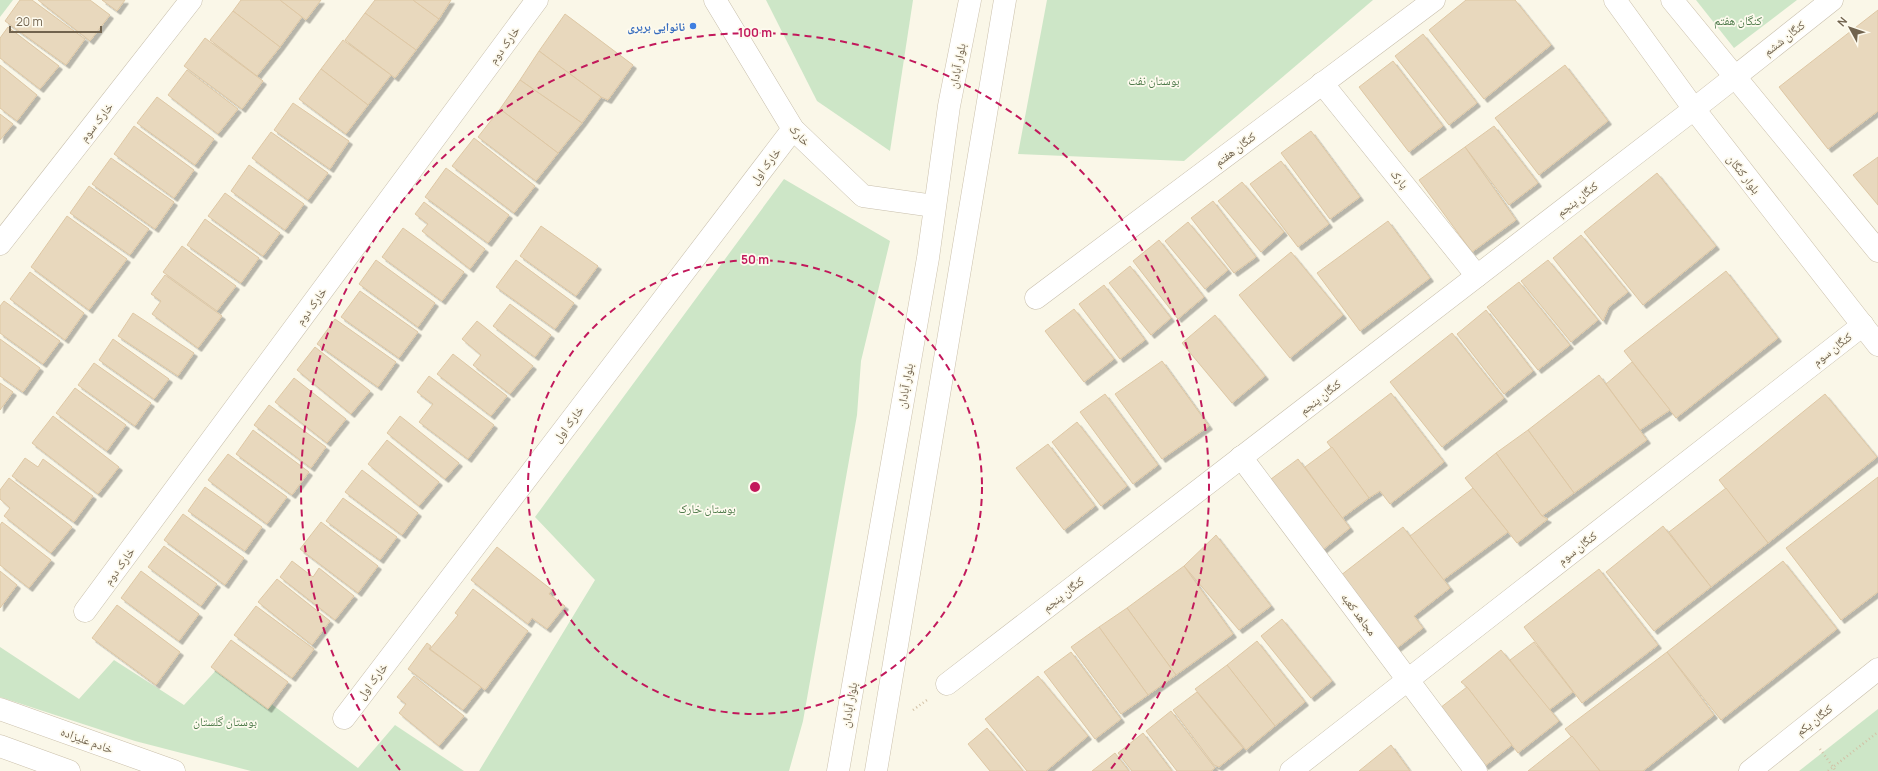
<svg xmlns="http://www.w3.org/2000/svg" width="1878" height="771" viewBox="0 0 1878 771" font-family="Manrope,'Noto Naskh Arabic',sans-serif">
<style>
.green{fill:#cde6c7}
.building{fill:#e8d8bd;stroke:#dec7a4;filter:url(#shadow)}
.lines{fill:none;stroke-linecap:round;stroke-linejoin:round}
.street-casing{stroke:#c8bfac;stroke-width:23}
.secondary-casing{stroke:#cbc0ab;stroke-width:23}
.path{stroke:#d2c0a5;stroke-width:2.5;stroke-dasharray:1 3;stroke-linecap:butt}
.street{stroke:#fff;stroke-width:22}
.secondary{stroke:#fff;stroke-width:22}
.ring{fill:none;stroke:#c2185b;stroke-width:2;stroke-dasharray:7 5}
.shop-dot{fill:#3f7fe0;stroke:#fdfaee;stroke-width:1.5}
.labels{text-anchor:middle;dominant-baseline:central;stroke-width:3.5;stroke-linejoin:round;paint-order:stroke}
.park-label{font-size:12px;fill:#4f7b4b;stroke:#fdfaee}
.shop-label{font-size:12px;font-weight:bold;fill:#366cbe;stroke:#fdfaee;text-anchor:end}
.street-label{font-size:12px;fill:#71634e;stroke:#fdfaee}
.centre{fill:#c2185b;stroke:#fdfaee;stroke-width:2}
.ring-label{font-size:12px;text-anchor:middle;font-weight:bold;fill:#c2185b;stroke:#fdfaee;stroke-width:3.5;stroke-linejoin:round;paint-order:stroke}
</style>
<defs>
<filter id="shadow"><feDropShadow dx="3.5" dy="3.5" stdDeviation="0" flood-color="#0004"/></filter>
</defs>
<rect width="100%" height="100%" fill="#faf7e8"/>
<!-- green -->
<g class="green">
<path d="M0 0H13L0 17Z"/>
<path d="M766 0H913L890 151 817 101Z"/>
<path d="M1047 0H1373L1184 161 1018 154Z"/>
<path d="M1696 0H1797L1734 48Z"/>
<path d="M784 179 890 241 861 361 857 415 803 721 789 771H479L595 580 535 517Z"/>
<path d="M0 647 79 699 114 660 184 705 220 666 358 768 395 725 464 771H251L135 741 0 697Z"/>
<path d="M1878 709V771H1799Z"/>
</g>
<!-- building -->
<g class="building">
<path d="M20 0H32L85 39 66 65 5 21Z"/>
<path d="M38 0H90L110 15 90 41Z"/>
<path d="M102 0H125L117 11Z"/>
<path d="M241 0H280L302 17 280 47 233 11Z"/>
<path d="M280 0H321L306 20Z"/>
<path d="M375 0H413L439 19 416 50 365 13Z"/>
<path d="M413 0H451L439 19Z"/>
<path d="M1466 0H1515L1551 45 1484 99 1429 30Z"/>
<path d="M1878 10V111L1828 149 1779 87Z"/>
<path d="M233 11 280 47 257 76 210 40Z"/>
<path d="M365 13 416 50 395 78 345 40Z"/>
<path d="M565 14 633 65 608 100 601 97 539 51Z"/>
<path d="M8 27 59 66 40 89 0 58V38Z"/>
<path d="M1423 34 1477 103 1449 125 1395 56Z"/>
<path d="M205 38 263 81 242 109 184 66Z"/>
<path d="M343 40 391 75 368 105 321 69Z"/>
<path d="M539 51 601 97 582 123 520 80Z"/>
<path d="M1393 61 1443 126 1409 152 1359 87Z"/>
<path d="M0 65 37 95 17 121 0 108Z"/>
<path d="M1565 65 1608 121 1539 175 1495 118Z"/>
<path d="M321 69 368 105 346 134 299 99Z"/>
<path d="M187 70 238 109 218 134 168 95Z"/>
<path d="M520 80 582 123 558 153 500 109Z"/>
<path d="M157 97 214 139 195 165 137 123Z"/>
<path d="M293 103 349 141 330 169 274 130Z"/>
<path d="M500 109 558 153 536 181 478 137Z"/>
<path d="M0 114 13 124 0 140Z"/>
<path d="M134 126 194 170 174 198 114 154Z"/>
<path d="M1494 126 1538 183 1509 205 1465 147Z"/>
<path d="M1311 131 1360 197 1330 219 1281 153Z"/>
<path d="M271 132 328 173 308 200 252 158Z"/>
<path d="M474 138 535 186 514 213 452 166Z"/>
<path d="M1465 147 1516 220 1472 252 1419 180Z"/>
<path d="M1878 157V205L1853 175Z"/>
<path d="M111 158 174 202 155 229 92 184Z"/>
<path d="M1281 161 1329 224 1298 247 1250 184Z"/>
<path d="M249 165 304 204 285 230 231 191Z"/>
<path d="M446 168 509 215 488 243 425 197Z"/>
<path d="M1657 173 1716 246 1643 305 1584 232Z"/>
<path d="M1242 182 1284 232 1261 252 1218 201Z"/>
<path d="M89 186 149 229 130 255 70 213Z"/>
<path d="M225 193 280 233 263 256 208 216Z"/>
<path d="M1213 201 1256 257 1234 273 1191 218Z"/>
<path d="M424 202 485 249 470 269 422 231 428 224 415 214Z"/>
<path d="M67 216 127 259 89 310 31 267Z"/>
<path d="M205 219 259 258 241 283 187 245Z"/>
<path d="M1388 221 1430 278 1360 331 1317 273Z"/>
<path d="M1188 222 1228 270 1205 289 1165 241Z"/>
<path d="M541 226 598 266 576 296 520 256Z"/>
<path d="M403 228 464 272 442 301 382 257Z"/>
<path d="M1581 235 1628 292 1609 307 1603 321 1553 258Z"/>
<path d="M1159 240 1204 297 1178 319 1133 261Z"/>
<path d="M182 246 236 286 217 311 163 272Z"/>
<path d="M1291 252 1343 315 1290 358 1239 295Z"/>
<path d="M376 260 435 303 418 327 359 284Z"/>
<path d="M516 260 574 303 555 329 496 287Z"/>
<path d="M1548 260 1598 320 1571 342 1521 281Z"/>
<path d="M1130 266 1171 318 1151 335 1109 283Z"/>
<path d="M1726 271 1778 338 1676 418 1624 351Z"/>
<path d="M30 272 84 313 65 340 10 299Z"/>
<path d="M165 275 222 316 198 348 152 314 161 301 151 294Z"/>
<path d="M1519 282 1570 345 1538 370 1487 307Z"/>
<path d="M1104 285 1145 340 1120 359 1079 304Z"/>
<path d="M360 291 418 332 399 358 341 317Z"/>
<path d="M4 301 60 341 43 364 0 333V306Z"/>
<path d="M510 304 551 335 535 357 493 326Z"/>
<path d="M1074 309 1114 359 1084 382 1045 331Z"/>
<path d="M1486 310 1533 371 1504 394 1457 334Z"/>
<path d="M133 313 194 353 178 376 118 336Z"/>
<path d="M1215 315 1265 376 1232 403 1182 343Z"/>
<path d="M335 319 396 362 378 387 317 344Z"/>
<path d="M477 321 533 366 510 394 473 365 481 355 462 339Z"/>
<path d="M1452 333 1504 398 1442 447 1390 382Z"/>
<path d="M0 339 40 368 23 392 0 376Z"/>
<path d="M113 339 169 379 154 399 99 360Z"/>
<path d="M315 347 370 391 351 414 297 370Z"/>
<path d="M453 354 507 396 491 416 437 374Z"/>
<path d="M1162 361 1209 426 1162 459 1115 394Z"/>
<path d="M1632 362 1670 410 1640 430 1606 384Z"/>
<path d="M94 363 151 403 135 426 78 385Z"/>
<path d="M1599 375 1647 440 1574 493 1528 430Z"/>
<path d="M429 376 494 425 468 459 419 422 433 404 417 392Z"/>
<path d="M294 378 346 419 327 443 275 402Z"/>
<path d="M0 383 13 392 0 410Z"/>
<path d="M75 388 126 425 107 451 56 413Z"/>
<path d="M1391 393 1444 462 1390 504 1380 491 1369 498 1327 442Z"/>
<path d="M1105 394 1158 465 1133 484 1080 412Z"/>
<path d="M1825 394 1877 457 1768 543 1719 480Z"/>
<path d="M269 405 326 447 311 468 254 425Z"/>
<path d="M53 416 119 467 98 494 32 443Z"/>
<path d="M400 416 459 463 445 479 387 433Z"/>
<path d="M1077 422 1127 486 1101 506 1052 442Z"/>
<path d="M253 430 309 472 292 495 236 454Z"/>
<path d="M1528 430 1574 493 1542 516 1496 453Z"/>
<path d="M387 440 439 482 419 506 368 464Z"/>
<path d="M1048 444 1095 506 1064 530 1016 468Z"/>
<path d="M1332 447 1369 498 1342 518 1305 467Z"/>
<path d="M1496 453 1542 516 1548 519 1517 543 1465 478Z"/>
<path d="M228 454 287 497 267 524 208 480Z"/>
<path d="M25 458 38 467 43 459 93 496 74 522 12 476Z"/>
<path d="M1298 459 1350 528 1320 552 1267 482Z"/>
<path d="M362 470 418 513 402 535 345 492Z"/>
<path d="M1878 477V592L1841 620 1786 548Z"/>
<path d="M9 478 72 527 51 553 4 516 10 508 0 499V490Z"/>
<path d="M205 487 262 527 245 551 188 511Z"/>
<path d="M1473 488 1508 532 1443 580 1410 536Z"/>
<path d="M1726 488 1768 543 1711 587 1669 532Z"/>
<path d="M343 498 397 537 380 560 326 521Z"/>
<path d="M183 514 244 558 225 585 164 540Z"/>
<path d="M2 522 51 560 29 588 0 565V525Z"/>
<path d="M321 522 378 566 358 593 300 549Z"/>
<path d="M1663 526 1711 587 1654 631 1606 572Z"/>
<path d="M1403 527 1450 588 1414 616 1423 628 1392 652 1336 579Z"/>
<path d="M1216 535 1271 606 1239 630 1184 566Z"/>
<path d="M164 546 217 584 201 606 148 567Z"/>
<path d="M497 547 552 590 549 594 565 606 547 629 532 618 528 624 471 580Z"/>
<path d="M292 561 313 577 319 568 354 596 335 620 280 577Z"/>
<path d="M1783 561 1837 629 1721 720 1667 652Z"/>
<path d="M1184 566 1233 634 1176 675 1127 608Z"/>
<path d="M1599 569 1658 645 1582 703 1524 627Z"/>
<path d="M0 571 17 585 0 608Z"/>
<path d="M141 571 199 614 179 641 121 598Z"/>
<path d="M277 579 330 621 312 645 258 602Z"/>
<path d="M473 589 528 631 485 690 430 649 458 615 455 613Z"/>
<path d="M117 605 180 652 156 685 92 638Z"/>
<path d="M256 606 314 649 292 678 234 635Z"/>
<path d="M1127 608 1176 675 1148 695 1099 627Z"/>
<path d="M1282 619 1332 681 1311 698 1261 636Z"/>
<path d="M1099 627 1148 695 1121 714 1071 647Z"/>
<path d="M231 640 288 682 268 709 211 667Z"/>
<path d="M1257 641 1305 702 1275 726 1227 665Z"/>
<path d="M1534 642 1573 692 1549 710 1510 660Z"/>
<path d="M427 643 431 646 429 649 481 687 463 710 408 669Z"/>
<path d="M1501 650 1559 721 1518 753 1467 687 1461 682Z"/>
<path d="M1071 652 1121 719 1095 739 1044 672Z"/>
<path d="M1667 652 1714 715 1643 771H1600L1565 729Z"/>
<path d="M1227 665 1275 726 1246 750 1195 689Z"/>
<path d="M414 676 464 716 439 746 399 713 406 704 397 697Z"/>
<path d="M1038 676 1088 736 1046 771H1027L985 719Z"/>
<path d="M1467 687 1512 745 1485 766 1440 708Z"/>
<path d="M1197 692 1243 748 1219 767 1214 765 1173 710Z"/>
<path d="M1171 711 1215 768 1211 771H1177L1146 731Z"/>
<path d="M987 728 1023 771H990L968 744Z"/>
<path d="M1143 733 1172 771H1132L1118 753Z"/>
<path d="M1572 736 1600 771H1528Z"/>
<path d="M1391 745 1410 771H1359Z"/>
<path d="M1115 753 1129 771H1092Z"/>
</g>
<g class="lines">
<defs>
<g id="street">
<path d="M715 0 793 129 863 196 934 206"/>
<path d="M1736 76 1832 0"/>
<path d="M1322 83 1477 276"/>
<path d="M0 244 191 0"/>
<path d="M1036 298 1434 0"/>
<path d="M1241 457 1476 771"/>
<path d="M85 611 537 0"/>
<path d="M947 684 1694 109"/>
<path d="M344 718 793 129"/>
<path d="M1291 771 1863 325"/>
<path d="M1750 771 1878 669"/>
</g>
<g id="secondary">
<path d="M1615 0 1694 109 1878 345"/>
<path d="M1672 0 1878 251"/>
<path d="M1694 109 1736 76"/>
<path d="M0 709 174 771"/>
<path d="M0 746 69 771"/>
<path d="M838 771 928 258 949 106 970 0"/>
<path d="M876 771 1005 0"/>
</g>
</defs>
<!-- street casing -->
<use href="#street" class="street-casing"/>
<!-- secondary casing -->
<use href="#secondary" class="secondary-casing"/>
<!-- path -->
<g class="path">
<path d="M913 710 927 700"/>
<path d="M1820 749 1836 771"/>
<path d="M1828 771 1878 732"/>
</g>
<!-- street -->
<use href="#street" class="street"/>
<!-- secondary -->
<use href="#secondary" class="secondary"/>
</g>
<!-- distance rings -->
<g class="ring">
<circle cx="755" cy="487" r="227"/>
<path d="M400 770A454 454 0 1 1 1110 770"/>
</g>
<!-- markers -->
<circle class="shop-dot" cx="693" cy="26" r="4"/>
<g class="labels">
<!-- park labels -->
<g class="park-label">
<text x="1738" y="20">کنگان هفتم</text>
<text x="1154" y="80">بوستان نفت</text>
<text x="707" y="508">بوستان خارک</text>
<text x="225" y="721">بوستان گلستان</text>
</g>
<!-- shop labels -->
<g class="shop-label">
<text x="685" y="26">نانوایی بربری</text>
</g>
<!-- street labels -->
<g class="street-label">
<text transform="translate(1784 38) rotate(-38)">کنگان ششم</text>
<text transform="translate(504 45) rotate(-54)">خارک دوم</text>
<text transform="translate(957 66) rotate(-79)">بلوار آبادان</text>
<text transform="translate(96 122) rotate(-52)">خارک سوم</text>
<text transform="translate(800 135) rotate(47)">خارک</text>
<text transform="translate(1235 149) rotate(-37)">کنگان هفتم</text>
<text transform="translate(765 166) rotate(-53)">خارک اول</text>
<text transform="translate(1744 174) rotate(52)">بلوار کنگان</text>
<text transform="translate(1400 179) rotate(51)">پارک</text>
<text transform="translate(1577 199) rotate(-38)">کنگان پنجم</text>
<text transform="translate(311 306) rotate(-54)">خارک دوم</text>
<text transform="translate(1832 349) rotate(-38)">کنگان سوم</text>
<text transform="translate(905 386) rotate(-80)">بلوار آبادان</text>
<text transform="translate(1320 397) rotate(-38)">کنگان پنجم</text>
<text transform="translate(568 424) rotate(-53)">خارک اول</text>
<text transform="translate(1577 548) rotate(-38)">کنگان سوم</text>
<text transform="translate(119 566) rotate(-54)">خارک دوم</text>
<text transform="translate(1063 594) rotate(-38)">کنگان پنجم</text>
<text transform="translate(1359 614) rotate(53)">مجاهد کعبه</text>
<text transform="translate(372 681) rotate(-53)">خارک اول</text>
<text transform="translate(849 705) rotate(-80)">بلوار آبادان</text>
<text transform="translate(1814 720) rotate(-38)">کنگان یکم</text>
<text transform="translate(87 740) rotate(20)">خادم علیزاده</text>
</g>
</g>
<circle cx="755" cy="487" r="6" class="centre"/>
<g class="ring-label">
<text x="755" y="37">100 m</text>
<text x="755" y="264">50 m</text>
</g>
<!-- north arrow -->
<g transform="translate(1850 28) rotate(310)" stroke="#fdfaee" stroke-width="3" paint-order="stroke">
<path d="M0-3L7 15L0 10L-7 15Z" fill="#71634e"/>
<text y="-6" font-size="11" font-weight="bold" text-anchor="middle" fill="#71634e">N</text>
</g>
<!-- scale -->
<path d="M10 26v6h91v-6" fill="none" stroke="#71634e" stroke-width="2"/>
<text x="16" y="26" font-size="12" fill="#71634e" stroke="#fdfaee" stroke-width="3" paint-order="stroke">20 m</text>
</svg>
